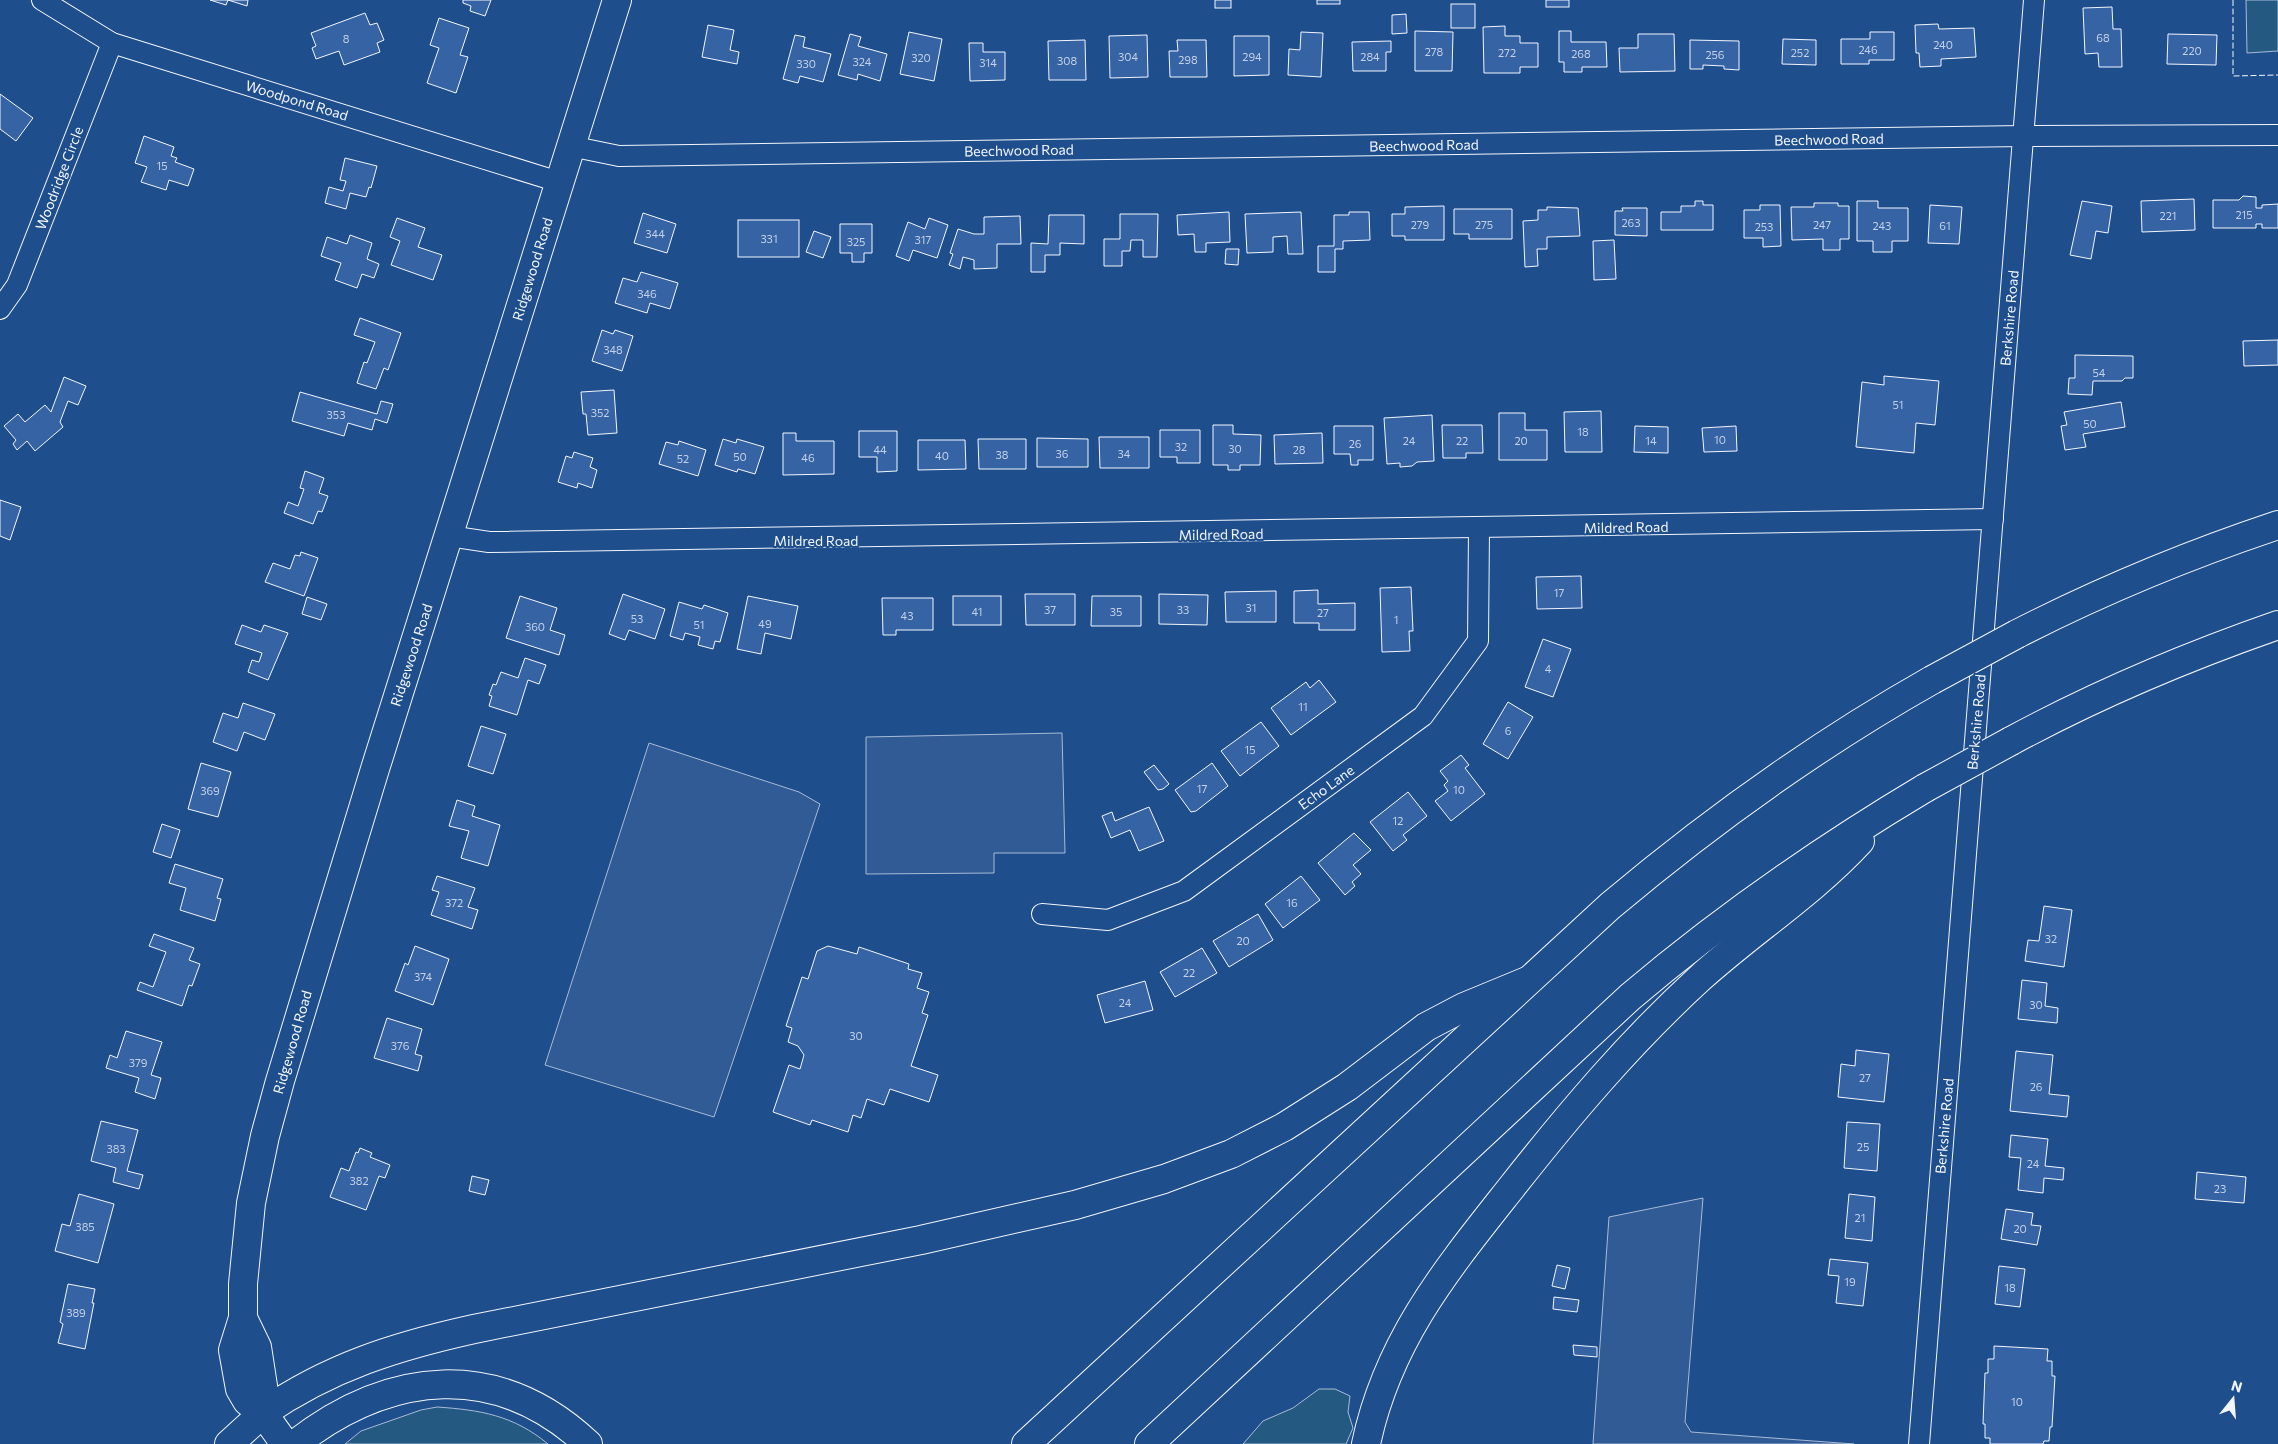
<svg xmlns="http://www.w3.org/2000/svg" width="2278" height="1444" viewBox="0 0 2278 1444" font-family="Commissioner,sans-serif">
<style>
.green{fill:#245a82;stroke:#a8bbd7}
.parking{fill:#305b95;stroke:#a8bbd7}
.building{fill:#3563a3;stroke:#f2f6ff}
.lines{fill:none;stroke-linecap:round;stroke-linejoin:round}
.minor-casing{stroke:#f2f6ff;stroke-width:22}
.secondary-casing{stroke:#f2f6ff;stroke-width:30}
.motorway-casing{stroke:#f2f6ff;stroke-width:30}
.minor{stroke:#1f4e8c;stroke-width:20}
.secondary{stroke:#1f4e8c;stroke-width:28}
.motorway{stroke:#1f4e8c;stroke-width:28}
.motorway-bridge-casing{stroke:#f2f6ff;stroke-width:30;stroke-linecap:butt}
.motorway-bridge{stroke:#1f4e8c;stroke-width:28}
.fence{stroke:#f2f6ff;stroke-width:1;stroke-dasharray:6 2.5;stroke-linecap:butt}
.labels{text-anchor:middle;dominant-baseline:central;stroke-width:4;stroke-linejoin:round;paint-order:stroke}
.number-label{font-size:11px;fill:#c3d1e8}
.street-label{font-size:14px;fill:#f2f6ff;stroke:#1f4e8c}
</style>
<rect width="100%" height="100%" fill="#1f4e8c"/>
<!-- green -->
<g class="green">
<path d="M2246 0H2278V51L2247 53Z"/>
<path d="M1319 1389H1335L1350 1396 1348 1412 1353 1428 1346 1444H1243L1263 1421 1293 1408Z"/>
<path d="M437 1407C480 1410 513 1415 548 1444H345L361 1431 421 1410Z"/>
</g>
<!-- parking -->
<g class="parking">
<path d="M1062 733 1065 853H994V873L866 874V737Z"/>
<path d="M649 743 799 792 820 804 714 1117 545 1065Z"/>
<path d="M1703 1198 1685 1422 1691 1432 1854 1444H1593L1609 1217Z"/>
</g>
<!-- building -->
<g class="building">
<path d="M210 0H248L247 6 228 0 226 5Z"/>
<path d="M463 0H491L485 16 470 11 471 6 463 3Z"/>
<rect x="1215" y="0" width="16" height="8"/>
<rect x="1317" y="0" width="23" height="4"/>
<rect x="1546" y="0" width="23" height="7"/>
<rect x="1451" y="4" width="24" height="24"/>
<path d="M2112 7 2113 29H2121L2122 67H2099L2098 53 2085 54 2083 8Z"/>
<path d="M365 13 370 25 377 23 384 40 377 43 380 52 344 65 339 51 316 59 312 48 316 46 311 33Z"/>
<path d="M1406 14 1407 33 1392 34V15Z"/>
<path d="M439 18 469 28 460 55 468 57 456 93 427 83 439 48 430 45Z"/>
<path d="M1938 24 1939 29 1974 28 1976 57 1941 59V66L1920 67 1919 53H1916L1915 25Z"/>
<path d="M708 25 734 30 730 50 739 52 737 64 702 57Z"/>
<path d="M1505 26V36H1520V43H1538V67H1520V73H1484L1483 27Z"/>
<path d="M1415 31 1453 32 1452 71H1415Z"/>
<path d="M1559 31H1571V42H1606L1607 67H1582V72H1564V62H1559Z"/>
<path d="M909 32 942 39 934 81 900 74Z"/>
<path d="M1301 32 1323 33 1321 77 1288 75 1289 49 1300 50Z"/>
<path d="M1870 32H1894V60H1869V64H1841V39H1870Z"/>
<path d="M850 34 861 37 858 46 887 54 880 81 858 74 857 80 838 75Z"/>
<path d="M1638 34H1674L1675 71 1620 72 1619 48H1638Z"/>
<path d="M2168 34 2217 35 2216 65 2167 64Z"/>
<path d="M795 35 805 37 803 47 831 54 823 82 800 76 798 83 783 79Z"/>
<path d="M1147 35 1148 77 1110 78 1109 36Z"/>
<path d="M1234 36H1269V75L1234 76Z"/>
<path d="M1783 39 1816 40V65L1782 64Z"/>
<path d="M1085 40 1086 80H1049L1048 41Z"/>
<path d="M1177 40H1206L1207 77H1170L1169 51H1178Z"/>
<path d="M1690 40 1739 41V70L1724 69V66L1703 65V69H1690Z"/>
<path d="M1391 41V52H1386V71H1353L1352 42Z"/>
<path d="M969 43H983V52H1005V80L970 81Z"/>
<path d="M0 94 33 118 16 141 0 129Z"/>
<path d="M144 136 174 147 171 156 177 158 175 162 194 169 188 186 169 180 166 190 141 182 147 167 135 163Z"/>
<path d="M345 158 377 166 371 188 369 187 366 197 350 193 346 209 325 203 329 187 343 191 346 181 340 180Z"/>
<path d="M2243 196 2256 197V208H2262V205L2278 204V228H2262V224H2256V228H2213V200H2239Z"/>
<path d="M2194 199 2195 230 2142 232 2141 201Z"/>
<path d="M1695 201H1703V205H1713V230H1661V212H1681V206H1695Z"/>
<path d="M1857 201H1878V208H1908V241H1892V252H1873V241H1857Z"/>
<path d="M2082 201 2112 206 2108 233 2096 231 2091 259 2070 255Z"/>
<path d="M1814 203H1838V206H1849V239H1840V250H1823V239L1792 240 1791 207H1814Z"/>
<path d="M1760 205H1780L1781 246 1763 247V238H1744V210H1760Z"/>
<path d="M1930 205 1962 207 1959 244 1928 243Z"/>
<path d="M1444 206V240H1405V236H1392V214H1405V207Z"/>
<path d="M1547 207 1578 208 1580 236 1547 237V249H1537L1538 266 1525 267 1523 221 1538 220V210H1547Z"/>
<path d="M1622 208H1647V236L1615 235V211H1623Z"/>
<path d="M1454 209H1512V239H1469V234H1454Z"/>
<path d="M1229 212 1230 242 1206 243V252H1195L1194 234 1178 235 1177 215Z"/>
<path d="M1301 212 1303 254H1288L1287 236 1273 237V252L1247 253 1245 214Z"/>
<path d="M1349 212H1369L1370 240 1343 241V249H1335V272H1318V246H1334V215H1349Z"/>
<path d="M643 213 676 224 667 253 634 243Z"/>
<path d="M1120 214H1158L1157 257H1143V240H1131L1130 251H1122V266H1104V239H1120Z"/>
<path d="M1049 215H1084V244L1060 243V255H1045V272H1031V243L1048 244Z"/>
<path d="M1020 216 1021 244H997V268L974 269V260L963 257 960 269 949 265 953 254 950 253 958 229 974 234H984V217Z"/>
<path d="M397 218 425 228 418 247 442 255 433 280 391 265 400 241 390 237Z"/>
<path d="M929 218 948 225 937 258 913 250 909 261 896 256 908 222 925 229Z"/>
<rect x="738" y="220" width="61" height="37"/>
<path d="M840 224H872V253H864V262H852V253H840Z"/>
<path d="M814 231 831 237 823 258 806 252Z"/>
<path d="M350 235 372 243 367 259 379 264 374 278 362 274 357 288 335 280 341 263 321 256 327 237 347 244Z"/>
<path d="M1614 240 1616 279 1594 280 1593 241Z"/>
<path d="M1226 249H1239L1238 265 1225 264Z"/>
<path d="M641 272 678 283 670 309 650 303 647 313 615 303 623 278 637 282Z"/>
<path d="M360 318 401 333 388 370 384 368 376 389 357 383 364 362 367 363 375 342 354 335Z"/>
<path d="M602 330 613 334 615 330 633 336 622 371 592 361Z"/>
<path d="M2278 340V365L2244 366 2243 341Z"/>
<path d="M2075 355 2133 356V378H2125L2122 381H2093L2092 395 2068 394 2069 378H2075Z"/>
<path d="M1884 376 1939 381 1935 425 1916 423 1914 453 1856 447 1862 382 1884 385Z"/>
<path d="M64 377 86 386 78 405 68 401 60 422 63 427 35 451 27 441 17 450 13 444 16 440 4 426 18 414 25 422 45 405 51 412Z"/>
<path d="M614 390 617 433 588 435 586 414H583L581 392Z"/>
<path d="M300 392 377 414 381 401 393 404 387 423 375 419 372 430 348 423 344 436 292 421Z"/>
<path d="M2121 402 2125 427 2083 434 2086 447 2065 450 2061 426 2067 425 2064 412Z"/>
<path d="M1601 411 1602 452H1565L1564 412Z"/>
<path d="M1499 413H1525V430H1547V460H1499Z"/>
<path d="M1432 415 1434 461 1417 462 1412 466 1400 467V463L1387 464 1384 418Z"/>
<path d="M1213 425H1233V434L1261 435 1260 465H1240V470H1228V465H1213Z"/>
<path d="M1442 425H1482L1483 453H1466V458H1443Z"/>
<path d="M1334 426H1373V460H1358V465H1351L1350 454H1334Z"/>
<path d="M1635 426 1668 427V453L1634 452Z"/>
<path d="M1736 426 1737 451 1704 452 1702 428Z"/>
<path d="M1160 430H1200V463H1177V457H1160Z"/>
<path d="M859 431H897V471L877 472V457H859Z"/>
<path d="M783 433H796V441H834V474L783 475Z"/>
<path d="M1322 433 1323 463 1275 464 1274 435Z"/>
<path d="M1099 437H1149V468H1100Z"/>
<path d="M1037 438 1088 439V467H1037Z"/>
<path d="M723 439 736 443 737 439 764 447 755 474 738 469 737 472 715 465Z"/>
<path d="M978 439H1026V469H979Z"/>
<path d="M918 440H965L966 469 918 470Z"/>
<path d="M679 441 706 450 698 476 659 464 666 442 678 445Z"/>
<path d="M574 452 593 458 590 467 597 470 592 488 578 483 577 488 558 482 566 456 572 458Z"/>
<path d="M305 471 324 478 319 493 328 496 322 512 318 511 313 524 284 513 288 502 298 506 304 489 300 488Z"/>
<path d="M0 500 21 507 10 540 0 536Z"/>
<path d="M301 552 318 558 304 596 265 582 273 563 290 569 295 555 300 556Z"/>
<path d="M1581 576 1582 608 1537 609 1536 577Z"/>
<path d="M1411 587 1413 631H1409L1410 651 1382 652 1380 588Z"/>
<path d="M1318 590V604L1355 603V630H1319V623H1294V591Z"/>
<path d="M1276 591V622H1226L1225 592Z"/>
<path d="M623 594 665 609 655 639 629 630 625 640 609 634Z"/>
<path d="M1025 594H1075V625H1026Z"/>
<path d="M1159 594 1208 595 1207 625 1159 624Z"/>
<path d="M520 596 557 608 550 630 565 635 559 655 506 638Z"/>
<path d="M748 596 798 606 791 639 765 633 761 654 737 649Z"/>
<rect x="953" y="596" width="48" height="29"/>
<path d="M1092 596H1141V626H1091Z"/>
<path d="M307 597 327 604 321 620 302 614Z"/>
<path d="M882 598H933V630H896V635H883Z"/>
<path d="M679 602 702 609 704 605 728 613 720 642 715 641 713 649 698 645 700 637 685 633 683 640 670 636Z"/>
<path d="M242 625 261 632 264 625 288 633 268 680 248 672 252 660 259 662 262 653 235 644Z"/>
<path d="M1543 639 1571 649 1553 697 1525 687Z"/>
<path d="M525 658 546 665 539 684 528 680 517 715 489 706 492 696 489 695 493 684 496 685 501 672 518 678Z"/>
<path d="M1319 680 1336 702 1291 735 1271 708 1306 682 1310 688Z"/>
<path d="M1508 702 1533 717 1508 759 1483 744Z"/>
<path d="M243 703 275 714 265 740 244 732 237 751 213 742 223 713 238 718Z"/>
<path d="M1261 722 1279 746 1240 776 1221 751Z"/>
<path d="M481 726 506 734 493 774 468 766Z"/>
<path d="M1461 755 1469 765 1465 768 1485 794 1451 821 1435 801 1448 791 1444 785 1448 781 1440 771Z"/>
<path d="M201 763 231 772 218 817 188 809Z"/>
<path d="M1212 763 1228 786 1196 811 1191 812 1175 790Z"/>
<path d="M1154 765 1169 784 1163 789 1158 790 1144 772Z"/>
<path d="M1408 792 1427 816 1403 835 1407 840 1393 851 1370 822Z"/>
<path d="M457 800 475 806 472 816 500 825 488 866 461 858 469 831 449 826Z"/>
<path d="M1149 807 1164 841 1139 851 1130 830 1111 838 1102 816 1112 812 1115 821Z"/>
<path d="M162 824 180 830 171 858 153 852Z"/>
<path d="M1354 833 1371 850 1353 865 1361 874 1352 882 1355 886 1345 895 1318 863Z"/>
<path d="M175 864 223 879 217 898 221 899 215 921 180 910 186 888 169 883Z"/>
<path d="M437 876 475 888 468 907 478 910 472 929 431 915 439 892 432 890Z"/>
<path d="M1301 876 1320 900 1283 928 1265 904Z"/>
<path d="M2044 906 2072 910 2064 967 2025 961 2028 940 2039 941Z"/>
<path d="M1258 914 1273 940 1229 967 1213 941Z"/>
<path d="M154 934 194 948 189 960 200 964 192 986 189 985 182 1006 137 990 140 982 153 987 166 952 149 946Z"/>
<path d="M415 946 449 959 433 1005 395 991 405 963 408 965Z"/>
<path d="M828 946 857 954 859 947 909 964 908 969 922 973 917 988 929 992 922 1013 928 1015 911 1066 938 1075 929 1102 890 1089 884 1105 867 1099 861 1118 853 1115 848 1132 812 1120 810 1125 773 1112 789 1065 800 1069 804 1055 798 1046 788 1042 792 1028 786 1026 802 977 808 979 817 951Z"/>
<path d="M1202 948 1217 973 1175 997 1160 972Z"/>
<path d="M2022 980 2047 983 2045 1006 2058 1008 2057 1023 2018 1019Z"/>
<path d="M1145 981 1153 1010 1105 1023 1097 995Z"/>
<path d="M387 1018 422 1029 415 1054 422 1056 418 1071 374 1058Z"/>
<path d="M126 1031 162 1042 151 1075 161 1078 155 1099 135 1092 139 1078 106 1068 110 1055 117 1058Z"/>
<path d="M1856 1050 1889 1054 1884 1102 1838 1097 1841 1064 1855 1066Z"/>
<path d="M2016 1051 2053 1055 2049 1094 2069 1096 2067 1117 2010 1111Z"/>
<path d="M101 1121 138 1130 127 1171 143 1175 139 1189 113 1182 116 1168 91 1161Z"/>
<path d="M1847 1122 1880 1124 1877 1171 1844 1168Z"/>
<path d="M2011 1135 2048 1139 2045 1166 2064 1168 2063 1180 2044 1178 2043 1193 2018 1190 2021 1158 2009 1157Z"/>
<path d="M360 1148 372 1153 370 1157 390 1165 385 1178 379 1176 366 1210 330 1197 341 1168 349 1171 356 1152 358 1153Z"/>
<path d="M2197 1172 2246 1177 2244 1203 2195 1199Z"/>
<path d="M472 1176 489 1180 485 1195 469 1191Z"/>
<path d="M79 1194 114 1204 98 1263 55 1251 62 1224 70 1226Z"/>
<path d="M1849 1194 1875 1197 1872 1241 1845 1238Z"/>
<path d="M2006 1209 2033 1213 2031 1225 2041 1226 2037 1245 2001 1239Z"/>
<path d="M1830 1259 1868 1263 1863 1306 1836 1303 1839 1276 1828 1275Z"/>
<path d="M1557 1265 1570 1268 1565 1289 1552 1286Z"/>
<path d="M1999 1266 2025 1269 2020 1307 1995 1304Z"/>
<path d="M68 1284 95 1289 92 1303H94L85 1349 58 1343 63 1324 60 1322Z"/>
<path d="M1554 1297 1579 1300 1577 1312 1553 1309Z"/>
<path d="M1573 1345 1597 1347V1357L1574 1355Z"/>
<path d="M1994 1346 2048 1349 2047 1361H2052V1376H2055L2052 1427H2050L2049 1441H2044L2043 1444H1990V1438H1985V1424H1983L1985 1373H1988V1359H1994Z"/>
</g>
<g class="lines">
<defs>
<g id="minor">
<path d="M42 0 112 43 559 182"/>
<path d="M570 146 619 156 2023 136 2278 135"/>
<path d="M0 309 17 285 112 43"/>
<path d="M449 536 489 542C990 538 1491 530 1993 519"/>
<path d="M1042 914 1108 920 1184 891 1423 716 1478 641 1479 530"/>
<path d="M1919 1444 2034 0"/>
</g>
<g id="secondary">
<path d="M243 1318 233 1350 240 1389 247 1401 263 1413 285 1444"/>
<path d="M229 1444 263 1413 265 1399 257 1347 243 1318V1284L251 1203 265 1136 280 1081 375 769 617 0"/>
</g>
<g id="motorway">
<path d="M2017 634C2101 591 2188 555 2278 525"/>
<path d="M2011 741C2096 695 2186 657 2278 625"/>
<path d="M263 1413C329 1367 397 1346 474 1329L921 1240 1075 1205 1164 1179 1231 1154 1284 1127 1347 1087 1426 1027 1464 1007 1527 981"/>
<path d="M295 1444C390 1370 497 1359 588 1444"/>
<path d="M1026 1444 1610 906C1711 821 1817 745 1932 680"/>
<path d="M1149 1444 1630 997C1722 919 1821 850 1925 788"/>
<path d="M1366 1444C1388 1340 1447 1269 1511 1188 1570 1113 1630 1042 1700 978 1752 931 1812 893 1860 841"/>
</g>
</defs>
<!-- minor casing -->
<use href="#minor" class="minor-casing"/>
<!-- secondary casing -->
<use href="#secondary" class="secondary-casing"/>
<!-- motorway casing -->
<use href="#motorway" class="motorway-casing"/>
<!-- minor -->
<use href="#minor" class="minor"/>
<!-- secondary -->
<use href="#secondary" class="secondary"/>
<!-- motorway -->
<use href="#motorway" class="motorway"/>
<defs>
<g id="motorway-bridge">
<path d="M1932 680 2017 634"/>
<path d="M1925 788 2011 741"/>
</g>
</defs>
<!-- motorway-bridge casing -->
<use href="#motorway-bridge" class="motorway-bridge-casing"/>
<!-- motorway-bridge -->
<use href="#motorway-bridge" class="motorway-bridge"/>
<!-- fence -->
<path class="fence" d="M2233 0V76L2278 75"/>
</g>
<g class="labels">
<!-- number labels -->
<g class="number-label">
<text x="2103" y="37">68</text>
<text x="346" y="38">8</text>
<text x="1943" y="44">240</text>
<text x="1868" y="49">246</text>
<text x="2192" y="50">220</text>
<text x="1434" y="51">278</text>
<text x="1507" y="52">272</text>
<text x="1800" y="52">252</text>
<text x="1581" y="53">268</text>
<text x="1715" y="54">256</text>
<text x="1128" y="56">304</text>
<text x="1252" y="56">294</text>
<text x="1370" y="56">284</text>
<text x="921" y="57">320</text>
<text x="1188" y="59">298</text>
<text x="1067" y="60">308</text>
<text x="862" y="61">324</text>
<text x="988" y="62">314</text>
<text x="806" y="63">330</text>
<text x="162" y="165">15</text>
<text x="2244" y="214">215</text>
<text x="2168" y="215">221</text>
<text x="1631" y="222">263</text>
<text x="1420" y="224">279</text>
<text x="1484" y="224">275</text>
<text x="1822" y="224">247</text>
<text x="1882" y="225">243</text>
<text x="1945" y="225">61</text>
<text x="1764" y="226">253</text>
<text x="655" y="233">344</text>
<text x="769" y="238">331</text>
<text x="923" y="239">317</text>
<text x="856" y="241">325</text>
<text x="647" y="293">346</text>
<text x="613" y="349">348</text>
<text x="2099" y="372">54</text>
<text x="1898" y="404">51</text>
<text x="600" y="412">352</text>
<text x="336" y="414">353</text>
<text x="2090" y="423">50</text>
<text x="1583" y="431">18</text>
<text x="1720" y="439">10</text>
<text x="1409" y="440">24</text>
<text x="1462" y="440">22</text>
<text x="1521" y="440">20</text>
<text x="1651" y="440">14</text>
<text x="1355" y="443">26</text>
<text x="1181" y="446">32</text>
<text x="1235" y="448">30</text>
<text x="880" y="449">44</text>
<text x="1299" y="449">28</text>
<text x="1062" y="453">36</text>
<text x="1124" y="453">34</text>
<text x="1002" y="454">38</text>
<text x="942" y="455">40</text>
<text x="740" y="456">50</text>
<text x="808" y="457">46</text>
<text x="683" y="458">52</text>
<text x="1559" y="592">17</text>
<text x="1251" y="607">31</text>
<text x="1050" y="609">37</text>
<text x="1183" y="609">33</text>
<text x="977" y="611">41</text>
<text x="1116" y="611">35</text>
<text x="1323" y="612">27</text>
<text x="907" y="615">43</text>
<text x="637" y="618">53</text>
<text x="1396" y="619">1</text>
<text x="765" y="623">49</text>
<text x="699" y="624">51</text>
<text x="535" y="626">360</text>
<text x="1548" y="668">4</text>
<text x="1303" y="706">11</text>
<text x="1508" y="730">6</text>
<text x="1250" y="749">15</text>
<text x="1202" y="788">17</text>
<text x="1459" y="789">10</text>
<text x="210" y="790">369</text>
<text x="1398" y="820">12</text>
<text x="454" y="902">372</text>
<text x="1292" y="902">16</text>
<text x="2051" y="938">32</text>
<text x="1243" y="940">20</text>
<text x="1189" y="972">22</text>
<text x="423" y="976">374</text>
<text x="1125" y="1002">24</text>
<text x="2036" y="1004">30</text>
<text x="856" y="1035">30</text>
<text x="400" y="1045">376</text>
<text x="138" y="1062">379</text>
<text x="1865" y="1077">27</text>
<text x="2036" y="1086">26</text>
<text x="1863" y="1146">25</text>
<text x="116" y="1148">383</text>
<text x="2033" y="1163">24</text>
<text x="359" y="1180">382</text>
<text x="2220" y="1188">23</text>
<text x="1860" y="1217">21</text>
<text x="85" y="1226">385</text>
<text x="2020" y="1228">20</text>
<text x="1850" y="1281">19</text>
<text x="2010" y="1287">18</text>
<text x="76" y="1312">389</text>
<text x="2017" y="1401">10</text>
</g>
<!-- street labels -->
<g class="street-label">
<text transform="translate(297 100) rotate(17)">Woodpond Road</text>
<text transform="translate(1829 139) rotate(-1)">Beechwood Road</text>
<text transform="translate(1424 145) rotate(-1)">Beechwood Road</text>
<text transform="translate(1019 150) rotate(-1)">Beechwood Road</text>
<text transform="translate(59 178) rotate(-69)">Woodridge Circle</text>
<text transform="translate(532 269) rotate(-73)">Ridgewood Road</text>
<text transform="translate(2009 318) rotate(-85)">Berkshire Road</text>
<text transform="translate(1626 527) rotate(-1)">Mildred Road</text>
<text transform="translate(1221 534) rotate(-1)">Mildred Road</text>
<text x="816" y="540">Mildred Road</text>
<text transform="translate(411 655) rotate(-72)">Ridgewood Road</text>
<text transform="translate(1976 722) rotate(-85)">Berkshire Road</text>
<text transform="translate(1326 787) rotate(-36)">Echo Lane</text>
<text transform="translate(292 1042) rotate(-74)">Ridgewood Road</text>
<text transform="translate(1944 1126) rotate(-85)">Berkshire Road</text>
</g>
</g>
<!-- north arrow -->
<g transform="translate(2233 1399) rotate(17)" stroke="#1f4e8c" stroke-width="4" paint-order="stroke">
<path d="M0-4L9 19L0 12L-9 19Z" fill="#f2f6ff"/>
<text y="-8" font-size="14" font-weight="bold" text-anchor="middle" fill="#f2f6ff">N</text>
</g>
</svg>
